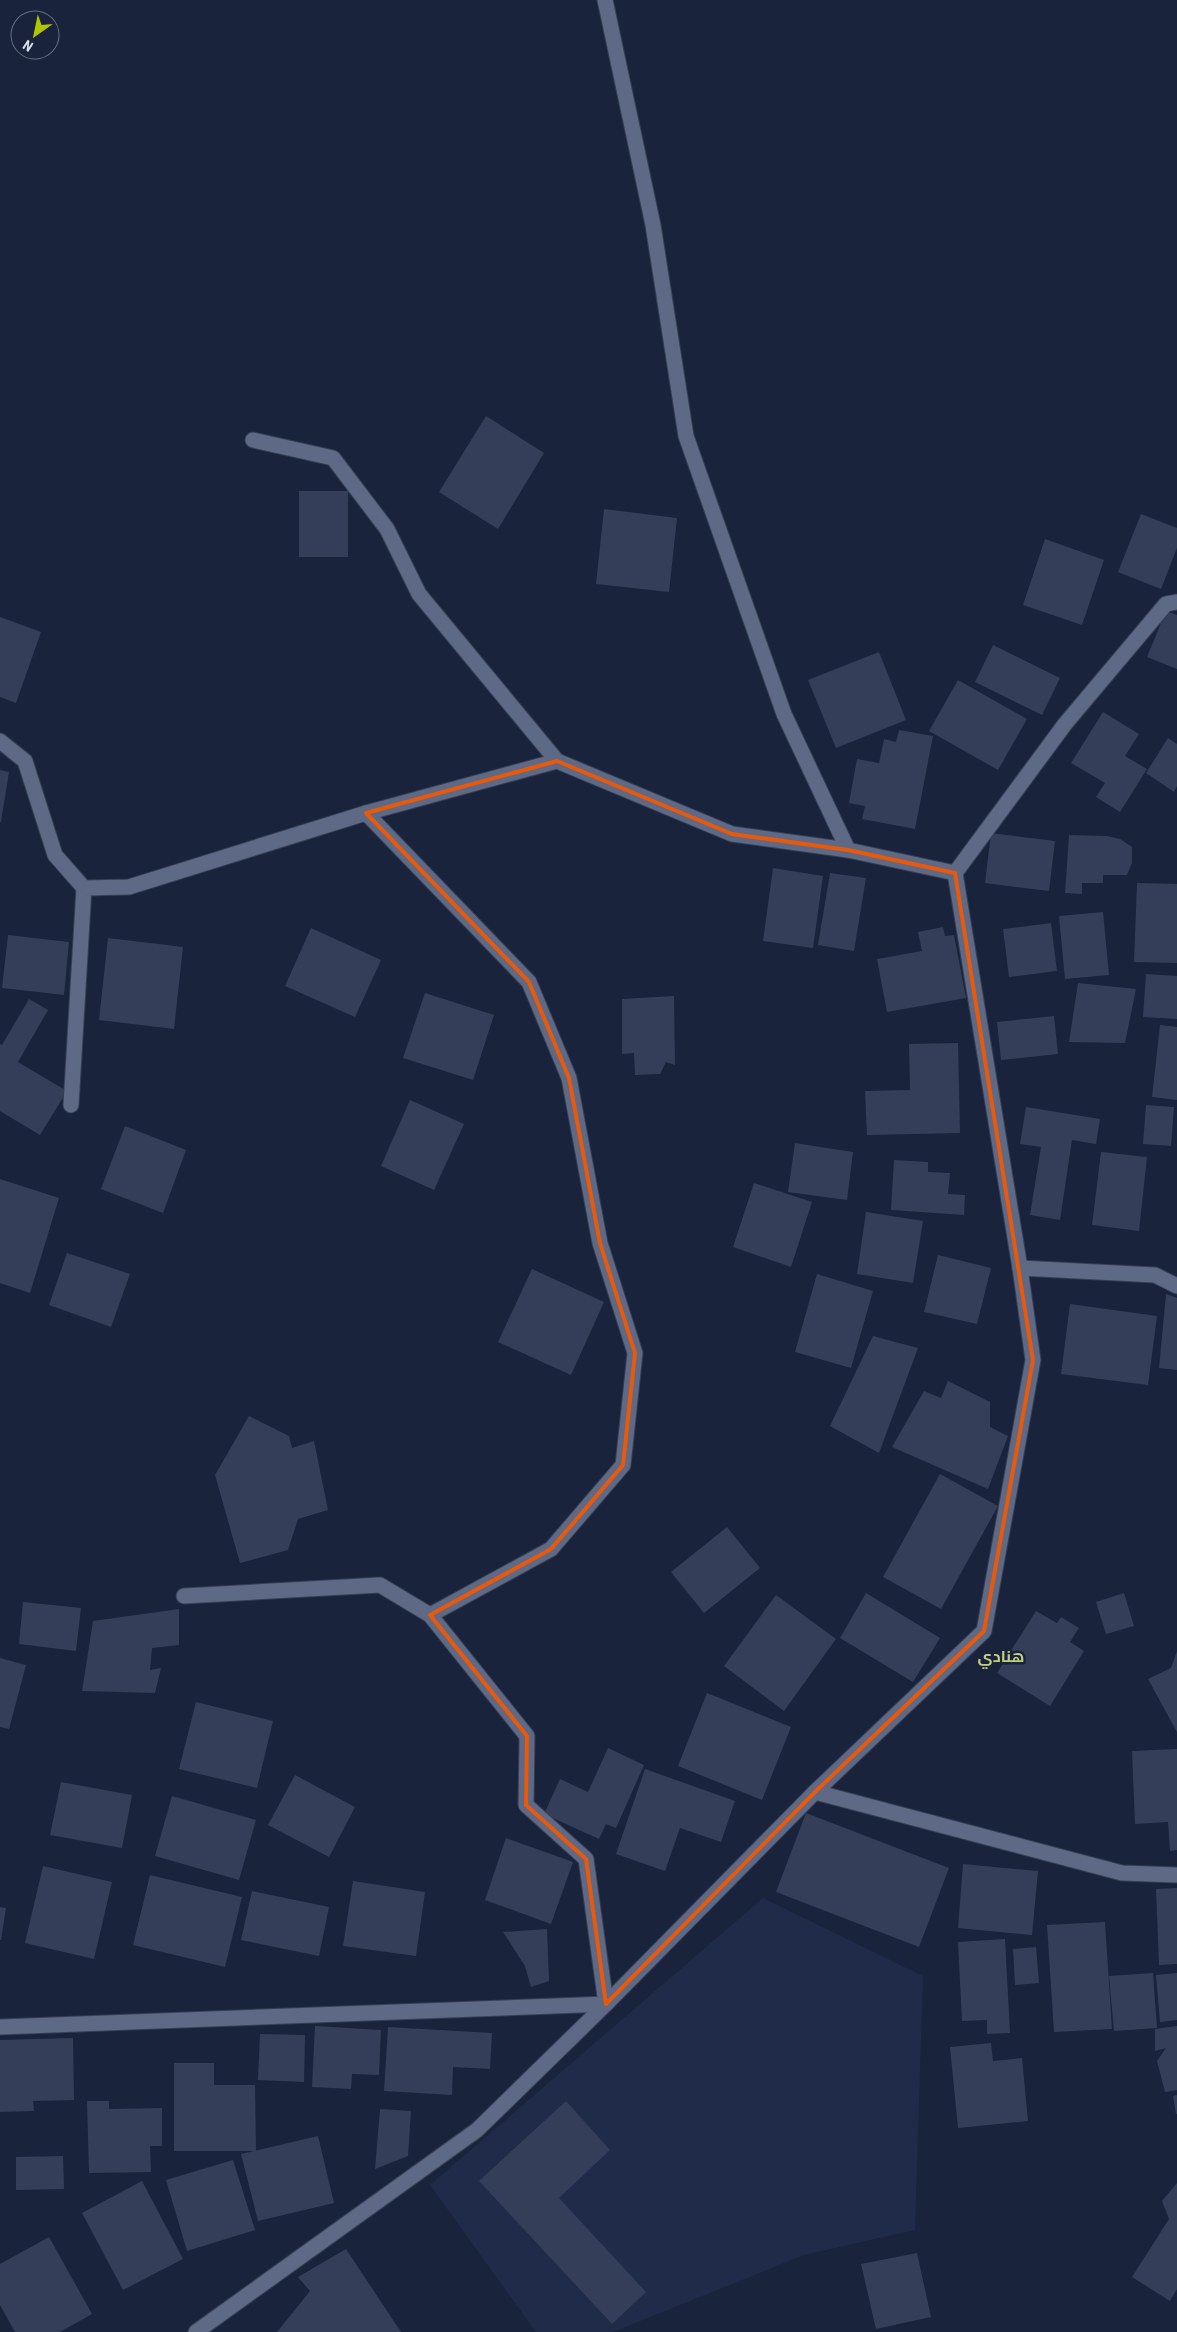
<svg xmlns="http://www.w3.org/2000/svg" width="1177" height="2332" viewBox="0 0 1177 2332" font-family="'Roboto Condensed',Cairo,sans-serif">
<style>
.built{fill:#1f2b49}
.building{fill:#343e59}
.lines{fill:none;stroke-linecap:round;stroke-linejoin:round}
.minor-casing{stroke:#373e53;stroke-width:17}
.tertiary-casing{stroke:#373e53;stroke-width:17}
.minor{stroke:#5d6985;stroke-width:15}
.tertiary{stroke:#5d6985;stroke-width:15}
.marked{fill:none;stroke:#e8590c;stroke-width:4;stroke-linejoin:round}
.labels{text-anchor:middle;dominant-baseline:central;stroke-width:5;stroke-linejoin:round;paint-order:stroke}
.quarter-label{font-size:16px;font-weight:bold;fill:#c2cf83;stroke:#19233b}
</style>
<rect width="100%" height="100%" fill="#19233b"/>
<!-- built -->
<path class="built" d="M763 1898 923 1976 915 2230 804 2255 613 2332H536L430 2185Z"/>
<!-- building -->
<g class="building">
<path d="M486 416 544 453 498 529 439 492Z"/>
<rect x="299" y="491" width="49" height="66"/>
<path d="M604 509 677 518 669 592 596 584Z"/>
<path d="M1141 514 1177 528V548L1161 589 1118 572Z"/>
<path d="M1045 539 1104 560 1082 625 1023 605Z"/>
<path d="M1166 611 1177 615V669L1147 657Z"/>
<path d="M0 617 41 632 16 703 0 697Z"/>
<path d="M993 645 1060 678 1042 715 975 682Z"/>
<path d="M879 652 906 720 836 748 808 680Z"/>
<path d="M958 680 1027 719 998 770 929 731Z"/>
<path d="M1103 712 1139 734 1125 756 1147 769 1120 812 1096 797 1105 783 1071 763Z"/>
<path d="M899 730 933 736 915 829 862 819 865 806 849 803 857 759 879 763 884 739 896 742Z"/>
<path d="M1168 738 1177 744V786L1174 792 1146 773Z"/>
<path d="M0 770 9 772 1 822H0Z"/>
<path d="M991 833 1055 841 1049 891 985 883Z"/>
<path d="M1069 835 1107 836 1120 839 1132 847V863L1127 875H1103V883H1082V894L1065 893Z"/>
<path d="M773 868 823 876 813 948 763 941Z"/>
<path d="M830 873 866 878 854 951 818 945Z"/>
<path d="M1137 883 1177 884V963L1134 962Z"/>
<path d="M1103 912 1109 975 1065 979 1059 916Z"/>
<path d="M1051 923 1057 971 1009 977 1003 929Z"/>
<path d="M943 927 945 936 954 935 966 998 887 1012 877 959 922 951 918 932Z"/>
<path d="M311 928 381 960 355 1017 285 986Z"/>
<path d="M8 935 69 942 64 995 2 988Z"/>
<path d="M108 938 183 947 174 1029 99 1020Z"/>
<path d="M1146 974 1177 976V1019L1143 1017Z"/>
<path d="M1078 983 1136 989 1125 1043 1069 1042Z"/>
<path d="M425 993 494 1015 473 1080 403 1058Z"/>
<path d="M674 996 675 1065 666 1062 660 1074 635 1075 634 1053 622 1054V999Z"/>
<path d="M29 999 48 1010 18 1062 67 1091 40 1135 0 1111V1044L2 1045Z"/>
<path d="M1054 1016 1058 1054 1001 1060 997 1022Z"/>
<path d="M1160 1025 1177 1027V1100L1152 1097Z"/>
<path d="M958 1043 960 1133 867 1135 865 1091 910 1090 909 1044Z"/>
<path d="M410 1100 464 1124 434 1190 381 1166Z"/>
<path d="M1146 1105 1174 1107 1171 1146 1143 1144Z"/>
<path d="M1026 1107 1100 1119 1096 1144 1072 1140 1060 1220 1030 1215 1041 1147 1020 1144Z"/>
<path d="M125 1126 186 1150 163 1213 101 1189Z"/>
<path d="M795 1143 853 1152 847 1200 788 1192Z"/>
<path d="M1101 1152 1147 1157 1139 1231 1092 1225Z"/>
<path d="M894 1160 928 1162V1172L950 1173 948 1194 965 1195 964 1215 891 1210Z"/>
<path d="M0 1179 59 1198 30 1293 0 1283Z"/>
<path d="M754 1183 812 1202 791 1267 733 1247Z"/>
<path d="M866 1212 923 1221 913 1283 857 1274Z"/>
<path d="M67 1253 130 1274 111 1327 49 1305Z"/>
<path d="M938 1255 991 1268 977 1324 924 1312Z"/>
<path d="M532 1269 604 1302 571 1375 498 1342Z"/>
<path d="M817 1274 873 1291 851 1368 795 1352Z"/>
<path d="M1166 1294 1177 1298V1370L1159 1368Z"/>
<path d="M1070 1304 1157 1316 1148 1385 1061 1374Z"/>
<path d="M873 1336 918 1348 879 1453 830 1426Z"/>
<path d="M948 1381 990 1402V1427L1008 1436 988 1489 892 1447 924 1391 941 1398Z"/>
<path d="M249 1416 289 1436 292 1448 314 1441 328 1510 298 1519 288 1550 240 1563 215 1475Z"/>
<path d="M940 1474 998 1506 941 1609 883 1577Z"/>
<path d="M727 1527 760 1568 704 1613 671 1572Z"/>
<path d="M866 1593 940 1638 913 1682 840 1638Z"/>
<path d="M1124 1593 1134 1626 1106 1634 1096 1602Z"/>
<path d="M776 1595 836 1639 784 1711 724 1666Z"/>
<path d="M23 1602 81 1608 76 1651 19 1644Z"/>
<path d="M179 1609V1645L152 1648 150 1670 161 1668 155 1693 82 1691 93 1621Z"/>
<path d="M1036 1611 1057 1623 1061 1617 1079 1628 1070 1642 1084 1651 1050 1706 997 1673Z"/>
<path d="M1177 1651V1732L1148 1679 1171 1668Z"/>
<path d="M0 1658 26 1665 9 1729 0 1727Z"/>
<path d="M707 1693 791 1727 762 1800 678 1766Z"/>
<path d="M196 1702 273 1721 257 1788 179 1769Z"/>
<path d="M608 1748 644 1765 616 1828 606 1824 599 1839 544 1814 560 1779 588 1792Z"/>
<path d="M1177 1749V1850L1170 1851 1168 1822 1135 1824 1132 1751Z"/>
<path d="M645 1769 735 1801 721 1842 680 1828 665 1871 616 1854Z"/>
<path d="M295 1775 355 1807 329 1857 268 1825Z"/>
<path d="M61 1782 132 1795 122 1848 50 1835Z"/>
<path d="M172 1796 256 1820 239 1880 155 1856Z"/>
<path d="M806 1813 949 1868 919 1947 776 1892Z"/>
<path d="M506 1838 573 1862 551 1924 485 1900Z"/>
<path d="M963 1864 1038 1871 1032 1935 958 1928Z"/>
<path d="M43 1866 112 1882 94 1959 25 1943Z"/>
<path d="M150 1875 242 1897 225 1967 133 1945Z"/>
<path d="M353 1881 425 1892 416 1956 343 1946Z"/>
<path d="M1177 1888V1964L1159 1965 1156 1889Z"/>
<path d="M252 1891 329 1907 319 1956 241 1940Z"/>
<path d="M0 1907 6 1908 1 1940H0Z"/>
<path d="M1105 1922 1112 2029 1054 2032 1047 1925Z"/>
<path d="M547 1929 549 1981 531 1987 525 1966 503 1932Z"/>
<path d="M1005 1939 1010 2033 987 2034V2020L962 2021 958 1942Z"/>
<path d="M1036 1947 1039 1983 1015 1985 1013 1949Z"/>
<path d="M1153 1973 1157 2028 1114 2031 1109 1976Z"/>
<path d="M1177 1973V2020L1160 2022 1156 1975Z"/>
<path d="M315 2026 381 2030 379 2075 352 2074 351 2089 312 2087Z"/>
<path d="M1177 2026V2090L1165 2092 1157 2061 1166 2048 1155 2051V2029Z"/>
<path d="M388 2027 492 2033 490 2069 453 2067 452 2095 384 2091Z"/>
<path d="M260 2034 305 2035 304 2082 258 2080Z"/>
<path d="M73 2038 74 2100 33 2101 34 2111 0 2112V2040Z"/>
<path d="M991 2043 993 2061 1022 2058 1028 2121 958 2128 950 2047Z"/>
<path d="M174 2063H214V2085H255L256 2151H174Z"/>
<path d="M1177 2095V2114H1176L1173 2096Z"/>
<path d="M87 2101H109V2109L162 2108V2146H150L151 2172 89 2173Z"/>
<path d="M566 2101 610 2150 559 2198 646 2292 612 2324 479 2181Z"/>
<path d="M380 2109 411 2111 408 2156 375 2169Z"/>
<path d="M318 2136 334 2203 258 2221 241 2154Z"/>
<path d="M63 2156 64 2189 16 2190V2157Z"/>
<path d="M233 2160 255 2230 187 2251 166 2180Z"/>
<path d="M142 2181 183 2259 123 2290 82 2213Z"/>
<path d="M1177 2183V2289L1170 2301 1132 2277 1169 2219 1162 2201Z"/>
<path d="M49 2237 92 2314 60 2332H15L0 2305V2264Z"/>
<path d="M346 2249 401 2332H277L310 2291 298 2277Z"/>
<path d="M917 2253 931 2317 876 2329 861 2264Z"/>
</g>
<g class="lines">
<defs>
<g id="minor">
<path d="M605 0 653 225 686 436 784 714 848 850"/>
<path d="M253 440 333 458 387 529 419 594 557 761 732 834 848 850 955 873 1065 724 1166 604 1177 602"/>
<path d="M0 741 25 761 55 855 84 888"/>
<path d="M366 813 529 982 569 1078 600 1243 635 1353 623 1465 551 1549 430 1615"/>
<path d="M71 1105 84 888 129 887 366 813 557 761"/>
<path d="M184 1596 380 1585 430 1615 527 1736 526 1805 586 1859 606 2004 477 2130 196 2332"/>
<path d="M815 1792 1122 1873 1177 1875"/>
</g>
<g id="tertiary">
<path d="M1020 1268 1155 1275 1177 1286"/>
<path d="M0 2027 606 2004 815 1792 984 1631 1033 1360 1020 1268 955 873"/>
</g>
</defs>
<!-- minor casing -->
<use href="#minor" class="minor-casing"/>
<!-- tertiary casing -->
<use href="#tertiary" class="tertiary-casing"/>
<!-- minor -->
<use href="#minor" class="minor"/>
<!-- tertiary -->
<use href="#tertiary" class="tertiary"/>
</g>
<!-- marked area -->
<path class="marked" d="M557 761 732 834 848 850 955 873 1033 1360 984 1631 815 1792 606 2004 586 1859 526 1805 527 1736 430 1615 551 1549 623 1465 635 1353 600 1243 569 1078 529 982 366 813Z"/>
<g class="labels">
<!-- quarter labels -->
<g class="quarter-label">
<text x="1001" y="1656">هنادي</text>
</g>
</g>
<!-- north arrow -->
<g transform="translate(35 35) rotate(213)"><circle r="24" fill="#19233b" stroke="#656e83"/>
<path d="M0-4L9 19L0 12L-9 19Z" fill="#b1c500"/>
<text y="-8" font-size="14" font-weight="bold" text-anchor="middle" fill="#d7deee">N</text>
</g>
</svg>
